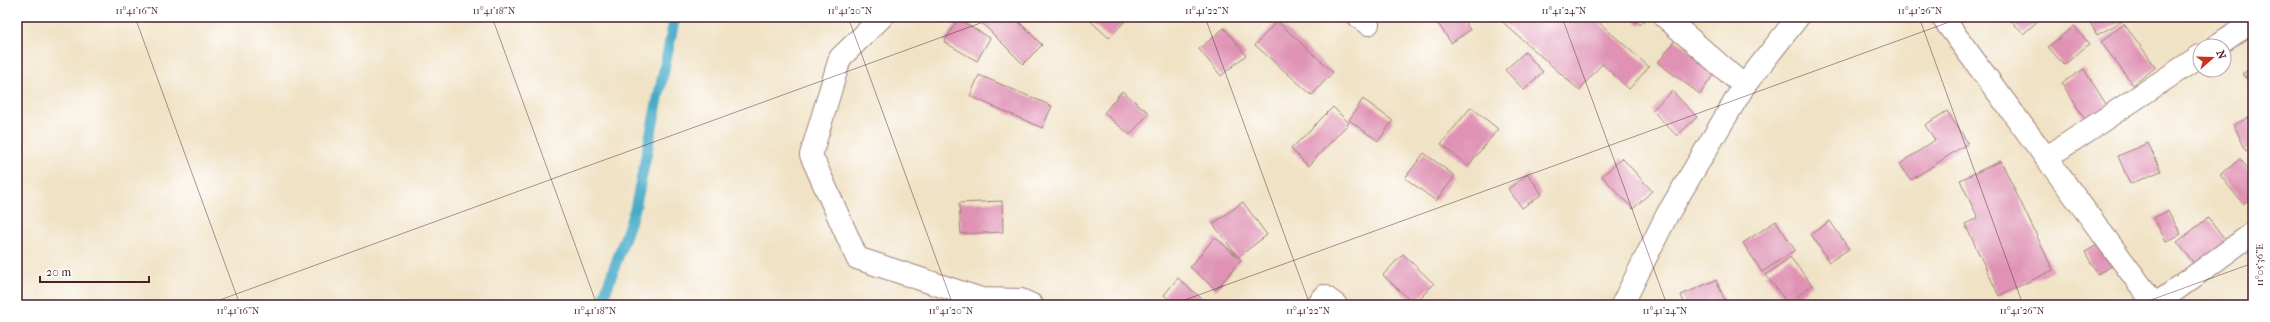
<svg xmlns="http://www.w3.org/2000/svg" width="2270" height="322" viewBox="0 0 2270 322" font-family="'IM FELL French Canon',serif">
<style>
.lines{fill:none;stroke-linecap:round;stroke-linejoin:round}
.stream{stroke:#47abc7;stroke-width:11}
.building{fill:#df92b3}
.street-casing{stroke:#9d8078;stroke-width:24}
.street{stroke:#fff;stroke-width:22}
.ticks{fill:none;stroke:#4a1f2b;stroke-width:1;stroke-opacity:0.45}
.neatline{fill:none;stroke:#4a1f2b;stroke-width:1.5}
.ticks-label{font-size:10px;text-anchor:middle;fill:#4a1f2b}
</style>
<rect width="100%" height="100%" fill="#fff"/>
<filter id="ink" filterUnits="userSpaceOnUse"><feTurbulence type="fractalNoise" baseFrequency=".025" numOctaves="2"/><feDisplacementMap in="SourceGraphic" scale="8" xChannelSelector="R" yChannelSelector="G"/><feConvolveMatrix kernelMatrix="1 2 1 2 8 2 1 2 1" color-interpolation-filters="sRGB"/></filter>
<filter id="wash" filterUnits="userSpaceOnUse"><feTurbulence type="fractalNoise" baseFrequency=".012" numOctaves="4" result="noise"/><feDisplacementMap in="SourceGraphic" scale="16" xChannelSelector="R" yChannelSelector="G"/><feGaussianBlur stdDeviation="0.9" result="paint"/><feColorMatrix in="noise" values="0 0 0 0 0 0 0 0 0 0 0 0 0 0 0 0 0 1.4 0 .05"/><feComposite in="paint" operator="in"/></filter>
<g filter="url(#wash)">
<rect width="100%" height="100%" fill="#f0e2c5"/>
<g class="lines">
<!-- stream -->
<path class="stream" d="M601 305 635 209 675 17"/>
</g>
<g id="blocks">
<!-- building -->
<g class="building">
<path d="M982 17H1014L1042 45 1023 64 979 20Z"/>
<path d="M1086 17H1129L1109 38Z"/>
<path d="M1434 17H1462L1470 30 1451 43Z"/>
<path d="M1497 17H1593L1649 67 1629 89 1602 64 1579 90Z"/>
<path d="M1630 17H1647L1640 25Z"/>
<path d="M2008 17H2036L2039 20 2023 34Z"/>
<path d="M2087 17H2130L2097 35Z"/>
<path d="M958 19 990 38 977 61 944 42Z"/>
<path d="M1277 21 1333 72 1312 95 1255 45Z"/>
<path d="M2124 24 2156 67 2133 85 2101 42Z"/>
<path d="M2074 26 2089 44 2064 65 2048 47Z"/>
<path d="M1224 28 1246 55 1221 76 1199 49Z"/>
<path d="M1675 40 1717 70 1700 94 1658 63Z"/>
<path d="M1525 52 1543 72 1524 90 1505 70Z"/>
<path d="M2253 65V86L2243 74Z"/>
<path d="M2084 69 2114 117 2092 131 2062 83Z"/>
<path d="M979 75 1052 106 1042 128 970 96Z"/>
<path d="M1122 91 1149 113 1130 135 1104 113Z"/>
<path d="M1672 91 1697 117 1677 136 1652 110Z"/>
<path d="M1363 99 1393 121 1378 141 1349 120Z"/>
<path d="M1333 107 1349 123 1308 166 1291 149Z"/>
<path d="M1471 107 1498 129 1468 166 1441 144Z"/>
<path d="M1947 111 1968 143 1911 180 1900 164 1935 140 1925 125Z"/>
<path d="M2253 115V148L2246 151 2234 125Z"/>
<path d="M2148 143 2161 171 2130 184 2118 156Z"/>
<path d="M1424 153 1455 176 1436 201 1405 178Z"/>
<path d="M1622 158 1652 191 1633 209 1602 176Z"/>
<path d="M2240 159 2253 175V196L2243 204 2220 175Z"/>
<path d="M2001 161 2053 270 1999 296 1965 224 1978 218 1960 180Z"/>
<path d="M1528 174 1542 194 1522 208 1508 189Z"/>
<path d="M1002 201 1003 232 961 234 959 203Z"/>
<path d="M1243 202 1267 235 1238 257 1213 224Z"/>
<path d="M2168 211 2181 234 2166 242 2154 218Z"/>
<path d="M2208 218 2230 247 2199 270 2177 242Z"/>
<path d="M1776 221 1795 250 1762 272 1743 243Z"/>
<path d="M1830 221 1849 249 1829 262 1811 234Z"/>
<path d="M1215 237 1241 260 1216 290 1190 267Z"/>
<path d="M2101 243 2114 265 2097 274 2085 252Z"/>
<path d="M1403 254 1434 284 1414 304 1383 275Z"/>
<path d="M1790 257 1812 285 1788 304 1766 275Z"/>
<path d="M1178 278 1209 305H1175L1164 295Z"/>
<path d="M1716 280 1727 305H1685L1681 295Z"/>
</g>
</g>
</g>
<g filter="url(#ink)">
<use href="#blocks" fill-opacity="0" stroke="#9d8078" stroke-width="1"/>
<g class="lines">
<defs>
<g id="street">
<path d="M882 17 840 58 811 155 857 258 981 299 1021 300 1032 305"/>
<path d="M1359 17 1368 24"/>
<path d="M1665 17 1744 86"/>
<path d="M1942 17 2155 305"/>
<path d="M2216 46 2253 21"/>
<path d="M2046 158 2200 56"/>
<path d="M1316 305 1324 296 1336 305"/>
<path d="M1622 305 1667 215 1744 86 1798 17"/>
<path d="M2155 305 2253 233"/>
</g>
</defs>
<!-- street casing -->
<use href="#street" class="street-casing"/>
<!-- street -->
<use href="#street" class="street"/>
</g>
</g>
<!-- ticks -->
<path class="ticks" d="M135 17 240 305M492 17 597 305M848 17 953 305M1205 17 1310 305M1562 17 1667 305M1919 17 2023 305M17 22 31 17M206 305 997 17M1171 305 1963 17M2137 305 2253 263"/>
<!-- margin -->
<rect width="2270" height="322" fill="none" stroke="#fff" stroke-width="44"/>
<!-- north arrow -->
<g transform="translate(2212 58) rotate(70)"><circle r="19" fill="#ffffff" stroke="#b7a5aa"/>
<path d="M0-3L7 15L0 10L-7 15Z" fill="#c8321e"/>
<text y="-6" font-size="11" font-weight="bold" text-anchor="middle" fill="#4a1f2b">N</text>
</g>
<!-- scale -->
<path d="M40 276v6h109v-6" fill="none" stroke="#4a1f2b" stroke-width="2"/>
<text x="46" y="276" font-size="12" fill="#4a1f2b" stroke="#ffffff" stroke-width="3" paint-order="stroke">20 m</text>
<rect x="22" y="22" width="2226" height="278" class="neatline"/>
<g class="ticks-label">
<text x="137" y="14">11°41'16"N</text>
<text x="494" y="14">11°41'18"N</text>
<text x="850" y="14">11°41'20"N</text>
<text x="1207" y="14">11°41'22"N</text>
<text x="1564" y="14">11°41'24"N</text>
<text x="1920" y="14">11°41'26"N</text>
<text transform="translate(2259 265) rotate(-90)" y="4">11°05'36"E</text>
<text x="238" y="314">11°41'16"N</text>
<text x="595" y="314">11°41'18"N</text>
<text x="951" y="314">11°41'20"N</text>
<text x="1308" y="314">11°41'22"N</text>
<text x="1665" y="314">11°41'24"N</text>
<text x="2022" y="314">11°41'26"N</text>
</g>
</svg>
